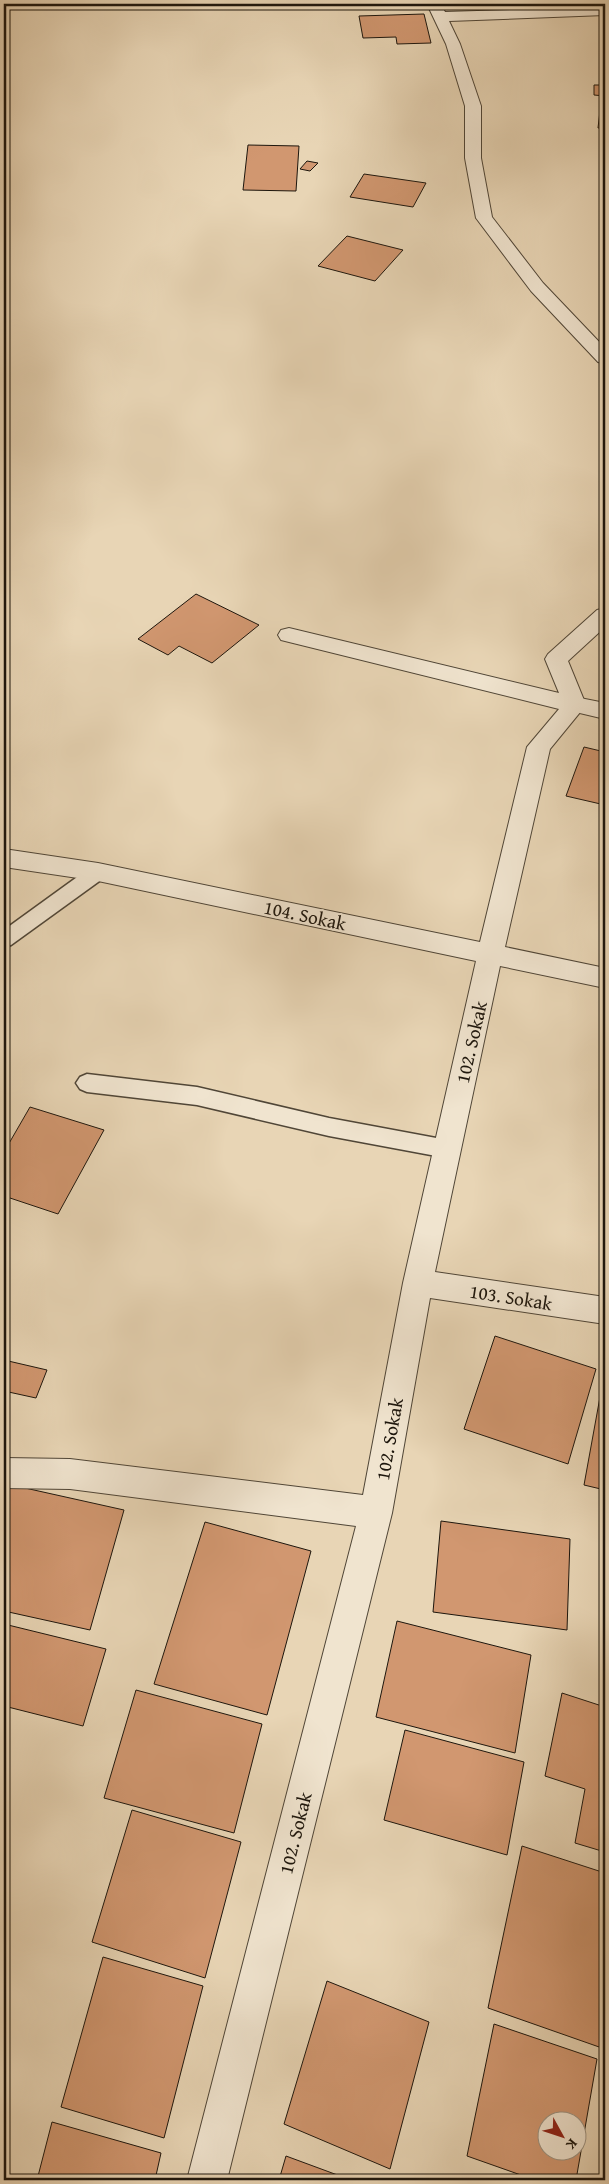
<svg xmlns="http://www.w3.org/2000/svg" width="609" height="2184" viewBox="0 0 609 2184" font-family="'Gentium Book Plus',serif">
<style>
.building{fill:#d19770;stroke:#1d160d;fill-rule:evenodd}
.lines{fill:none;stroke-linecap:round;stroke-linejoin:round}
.service-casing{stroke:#504637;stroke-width:3}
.minor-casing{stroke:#504637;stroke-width:2}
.tertiary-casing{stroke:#504637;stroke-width:2}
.service{fill:#f0e4cf;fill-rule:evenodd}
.minor{fill:#f0e4cf;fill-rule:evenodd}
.tertiary{fill:#f0e4cf;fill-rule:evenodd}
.labels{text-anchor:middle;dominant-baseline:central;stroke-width:4;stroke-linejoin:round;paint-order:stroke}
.street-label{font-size:19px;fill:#1d160d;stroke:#f0e4cf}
</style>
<rect width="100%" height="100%" fill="#e8d5b5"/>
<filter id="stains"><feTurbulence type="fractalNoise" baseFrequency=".004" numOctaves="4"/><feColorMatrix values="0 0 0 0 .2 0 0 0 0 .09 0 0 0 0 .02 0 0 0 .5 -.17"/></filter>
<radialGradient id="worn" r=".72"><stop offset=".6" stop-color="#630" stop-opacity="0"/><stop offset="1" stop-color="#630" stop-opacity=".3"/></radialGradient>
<!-- building -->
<g class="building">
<path d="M424 14 431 43 397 44 396 37 363 38 359 16Z"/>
<path d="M594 85H605V96L594 95Z"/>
<path d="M601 102 605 103V128H598Z"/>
<path d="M248 145 299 146 296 191 243 190Z"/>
<path d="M307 161 318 163 310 171 300 169Z"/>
<path d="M364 174 426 183 413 207 350 197Z"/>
<path d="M347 236 403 250 375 281 318 266Z"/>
<path d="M196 594 259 625 212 663 179 646 168 655 138 639Z"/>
<path d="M584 747 605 752V805L566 796Z"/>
<path d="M30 1107 104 1130 58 1214 4 1196V1152Z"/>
<path d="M495 1336 596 1369 568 1464 464 1429Z"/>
<path d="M4 1360 47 1370 36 1398 4 1391Z"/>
<path d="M604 1375 605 1376V1490L584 1485Z"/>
<path d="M7 1484 124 1510 90 1630 4 1611V1493Z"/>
<path d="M441 1521 570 1539 567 1630 433 1612Z"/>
<path d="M205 1522 311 1551 267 1715 154 1684Z"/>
<path d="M397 1621 531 1655 515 1753 376 1717Z"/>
<path d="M4 1624 106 1649 83 1726 4 1706Z"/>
<path d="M136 1690 262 1724 234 1833 104 1798Z"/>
<path d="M562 1693 605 1707V1852L575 1843 585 1789 545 1776Z"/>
<path d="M405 1730 524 1762 507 1855 384 1820Z"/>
<path d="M132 1810 241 1842 205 1978 92 1942Z"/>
<path d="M522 1846 605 1873V2032L602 2048 488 2008Z"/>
<path d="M103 1957 203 1986 164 2138 61 2107Z"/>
<path d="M327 1981 429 2022 390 2169 284 2124Z"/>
<path d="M494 2024 597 2059 576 2180H535L467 2156ZM546 2122H576V2152H546Z"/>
<path d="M52 2122 161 2153 155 2180H37Z"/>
<path d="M286 2156 351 2180H279Z"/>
</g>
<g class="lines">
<defs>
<g id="service">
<path d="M98 865 105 867 108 872 105 877 11 945 4 947V930L91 867Z"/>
<path d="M87 1074 197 1087 329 1118 447 1140 455 1143 458 1149 455 1155 447 1158 329 1136 197 1105 87 1092 80 1089 76 1083 80 1077Z"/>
</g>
<g id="minor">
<path d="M427 4H441L445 12 605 7V15L449 21 460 44 481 106V158L492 217 543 283 605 348V364L598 362 531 291 476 218 465 158V106L446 44Z"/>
<path d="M605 608V627L568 661 586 705 550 749 505 947 605 968V988L500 966 435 1272 605 1297V1324L430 1298 392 1513 227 2180H187L356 1526 70 1489 4 1488V1458L70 1459 363 1495 403 1283 476 961 98 881 4 867V849L98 863 480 942 527 747 559 709 289 642 281 640 278 635 281 630 289 628 559 693 545 659 548 654 597 610Z"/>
</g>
<path id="tertiary" d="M575 697 605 703V719L567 710 564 705 567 700Z"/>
</defs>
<!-- service casing -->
<use href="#service" class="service-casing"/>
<!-- minor casing -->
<use href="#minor" class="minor-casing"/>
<!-- tertiary casing -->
<use href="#tertiary" class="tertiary-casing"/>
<!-- service -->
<use href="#service" class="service"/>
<!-- minor -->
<use href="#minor" class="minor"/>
<!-- tertiary -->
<use href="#tertiary" class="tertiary"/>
</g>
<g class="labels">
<!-- street labels -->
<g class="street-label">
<text transform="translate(305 915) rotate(12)">104. Sokak</text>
<text transform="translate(471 1042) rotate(-77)">102. Sokak</text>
<text transform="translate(511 1297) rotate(9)">103. Sokak</text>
<text transform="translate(389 1439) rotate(-80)">102. Sokak</text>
<text transform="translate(295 1833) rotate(-76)">102. Sokak</text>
</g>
</g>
<!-- margin -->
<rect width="609" height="2184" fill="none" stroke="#e8d5b5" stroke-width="20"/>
<rect x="5" y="5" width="599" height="2174" fill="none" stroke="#1d160d" stroke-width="2.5"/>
<rect x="10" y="10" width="589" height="2164" fill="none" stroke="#1d160d"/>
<!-- north arrow -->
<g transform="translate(562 2136) rotate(130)"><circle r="24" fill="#f0e4cf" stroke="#9c9281"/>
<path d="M0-4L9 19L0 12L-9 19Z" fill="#8f2418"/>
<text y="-8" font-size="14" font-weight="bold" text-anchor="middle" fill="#1d160d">K</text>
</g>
<rect width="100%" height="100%" filter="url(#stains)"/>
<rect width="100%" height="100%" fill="url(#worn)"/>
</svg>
